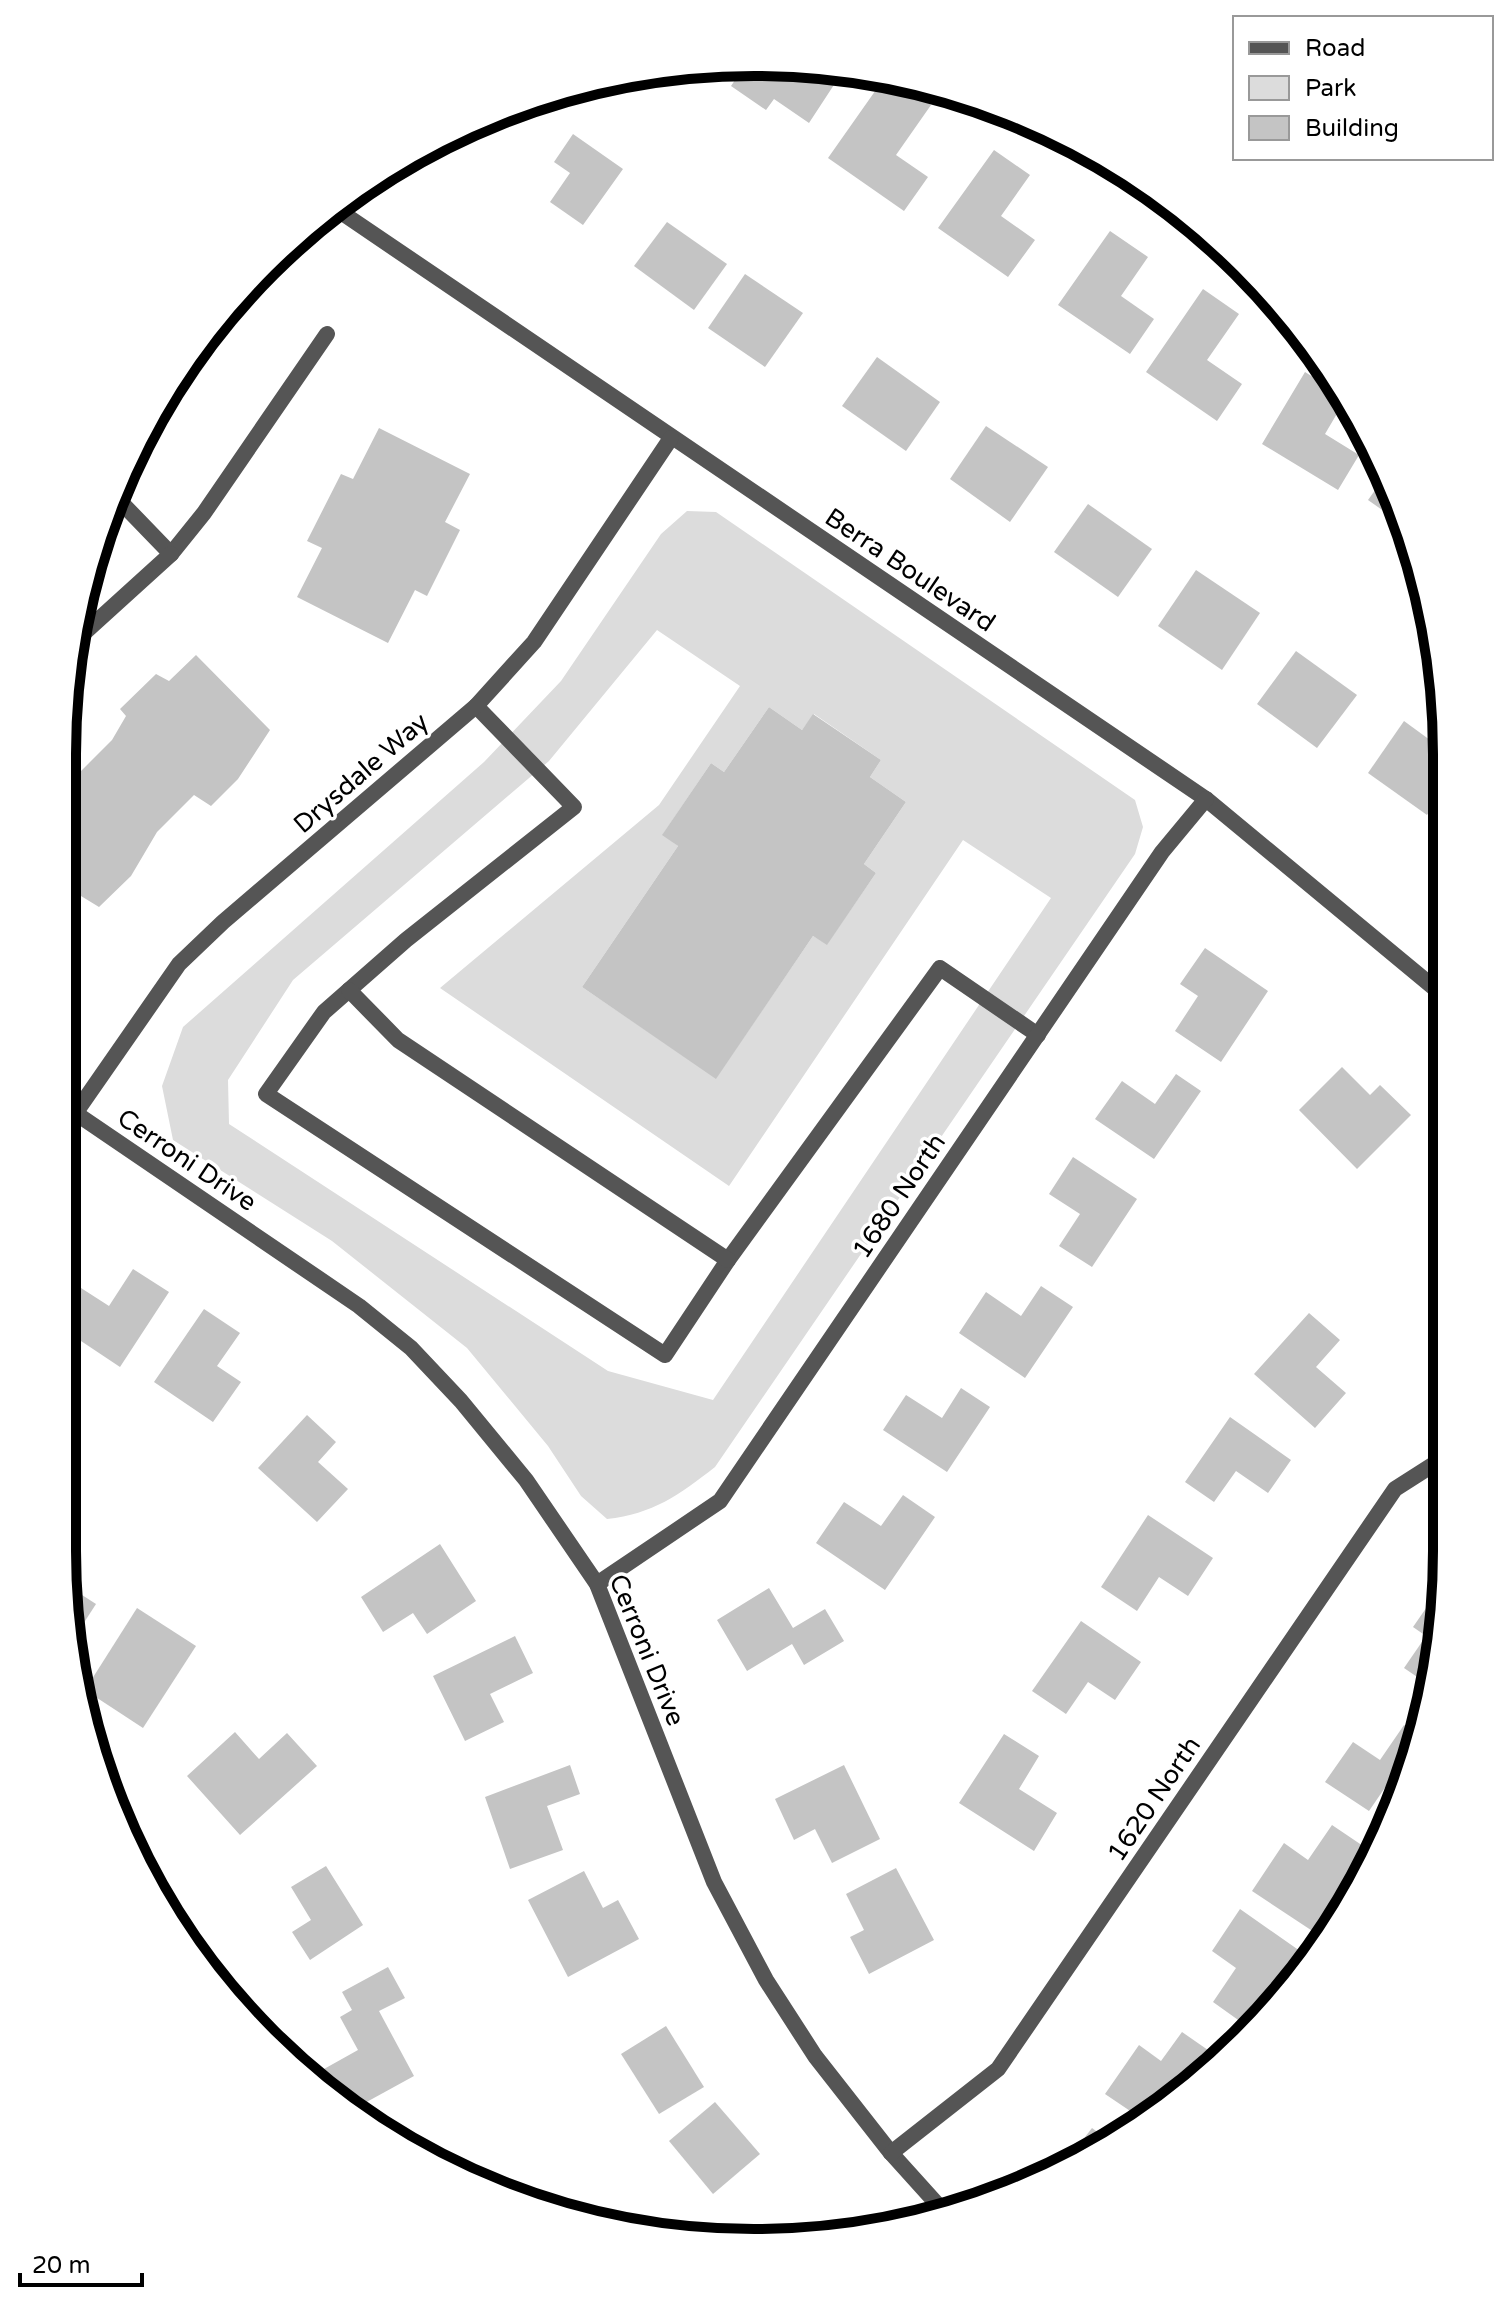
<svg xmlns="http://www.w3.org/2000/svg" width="1509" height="2305" viewBox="0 0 1509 2305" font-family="'Varela Round',sans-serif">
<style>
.green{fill:#dcdcdc;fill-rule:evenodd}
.building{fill:#c4c4c4}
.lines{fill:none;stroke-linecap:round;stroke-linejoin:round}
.service{stroke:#555;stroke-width:16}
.minor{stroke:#555;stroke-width:16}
.labels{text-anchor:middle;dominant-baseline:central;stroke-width:7;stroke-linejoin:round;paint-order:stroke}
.street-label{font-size:26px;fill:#000;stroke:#fff}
.rim{fill:none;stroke:#000;stroke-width:10}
</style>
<rect width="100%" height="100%" fill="#fff"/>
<!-- green -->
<path class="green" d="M687 511 716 512 1135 800 1143 827 1135 854 715 1467C679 1495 653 1514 607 1519L581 1496 548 1446 467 1348 332 1241 173 1140 162 1086 183 1027 484 762 561 681 661 534ZM657 630 740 686 659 805 440 988 729 1186 963 840 1051 898 713 1400 608 1371 229 1124 228 1080 293 980 549 761ZM769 707 802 730 814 714 881 760 870 777 906 802 864 864 876 873 827 944 813 936 716 1078 582 987 678 846 663 834 711 763 724 772Z"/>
<!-- building -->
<g class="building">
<path d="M745 65 783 66 789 70 791 66 845 68 809 123 774 99 766 110 731 86Z"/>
<path d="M885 77 893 79 931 105 896 155 928 177 904 211 828 158Z"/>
<path d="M473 124 456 147 442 137 448 134Z"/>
<path d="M573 134 623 169 583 225 550 202 570 173 554 162Z"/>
<path d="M994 150 1030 175 1001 216 1035 240 1008 277 938 228Z"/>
<path d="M667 222 727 264 694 310 634 266Z"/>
<path d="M1110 231 1148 257 1121 296 1154 319 1130 354 1058 305Z"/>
<path d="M745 274 803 313 765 367 708 328Z"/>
<path d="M1203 289 1239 314 1207 360 1242 384 1217 421 1146 372Z"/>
<path d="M239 293 249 301 187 391 179 386Z"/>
<path d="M877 357 940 402 906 451 842 406Z"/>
<path d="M1305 372 1342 395 1345 400 1325 434 1359 455 1338 490 1262 444Z"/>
<path d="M986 426 1048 467 1010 522 950 479Z"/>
<path d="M379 428 470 474 445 522 460 530 427 596 415 590 388 643 297 597 322 548 307 541 341 474 353 479Z"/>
<path d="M1386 475 1391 489 1405 526 1368 500Z"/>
<path d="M1088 504 1152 549 1118 597 1054 552Z"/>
<path d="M1196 570 1260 613 1222 670 1158 626Z"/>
<path d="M1296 651 1357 695 1317 748 1257 704Z"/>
<path d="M196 655 270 730 238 779 211 806 194 795 157 832 131 876 99 907 81 896 66 911 67 764 80 772 112 740 126 716 120 709 156 674 169 681Z"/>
<path d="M769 707 802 730 813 714 881 760 870 777 906 802 864 864 876 873 827 945 813 936 716 1079 582 987 678 846 662 835 711 763 724 772Z"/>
<path d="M1404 721 1445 751V789L1427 815 1368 773Z"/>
<path d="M1205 948 1268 991 1221 1062 1175 1031 1198 996 1180 984Z"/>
<path d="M1342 1067 1370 1095 1380 1085 1411 1115 1357 1169 1299 1110Z"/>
<path d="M1176 1074 1201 1091 1154 1159 1095 1119 1122 1081 1155 1104Z"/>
<path d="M1073 1157 1137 1199 1092 1267 1059 1246 1080 1214 1049 1194Z"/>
<path d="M133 1269 169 1292 120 1367 63 1329 64 1315 81 1288 109 1306Z"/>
<path d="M1041 1286 1073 1307 1025 1378 959 1333 986 1292 1021 1316Z"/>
<path d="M204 1309 240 1333 217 1366 241 1382 213 1422 154 1382Z"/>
<path d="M1309 1313 1340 1340 1316 1367 1346 1393 1315 1428 1254 1374Z"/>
<path d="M961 1388 990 1407 947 1472 883 1430 906 1395 942 1418Z"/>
<path d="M307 1415 336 1442 318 1462 348 1489 317 1522 258 1468Z"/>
<path d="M1230 1417 1291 1460 1268 1493 1236 1471 1214 1502 1185 1482Z"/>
<path d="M903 1495 935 1517 885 1590 816 1543 844 1502 881 1526Z"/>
<path d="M1148 1515 1213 1558 1188 1596 1159 1577 1137 1611 1101 1587Z"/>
<path d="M440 1544 476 1601 427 1634 413 1613 383 1632 361 1597Z"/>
<path d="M68 1586 96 1604 76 1635Z"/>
<path d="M769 1588 793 1628 825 1609 844 1641 804 1665 792 1644 747 1671 717 1620Z"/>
<path d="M1440 1588 1441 1640 1429 1685 1404 1668 1426 1636 1413 1627Z"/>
<path d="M137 1608 196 1646 143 1728 85 1690Z"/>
<path d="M1081 1621 1141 1662 1115 1700 1088 1682 1066 1714 1032 1691Z"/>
<path d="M515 1636 533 1673 490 1694 504 1722 465 1741 433 1676Z"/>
<path d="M1404 1725 1416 1734 1404 1779 1395 1773 1369 1811 1325 1782 1353 1742 1380 1760Z"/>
<path d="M235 1732 259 1759 287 1733 317 1766 240 1835 187 1776Z"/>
<path d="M1004 1734 1039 1756 1019 1789 1057 1813 1034 1851 959 1803Z"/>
<path d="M570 1765 580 1794 547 1806 563 1850 510 1869 485 1797Z"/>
<path d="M844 1765 880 1839 832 1863 815 1829 794 1840 775 1799Z"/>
<path d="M1332 1825 1372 1852 1320 1936 1252 1891 1284 1843 1308 1860Z"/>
<path d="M326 1866 363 1925 310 1960 292 1932 311 1920 291 1887Z"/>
<path d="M896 1868 934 1940 869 1974 850 1937 864 1930 846 1894Z"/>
<path d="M584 1871 603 1908 618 1900 639 1939 568 1977 528 1900Z"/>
<path d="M1240 1909 1300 1951 1248 2027 1213 2002 1236 1968 1212 1951Z"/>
<path d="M388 1967 405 1998 379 2011 414 2076 352 2110 343 2106 324 2069 358 2050 340 2017 352 2010 342 1992Z"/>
<path d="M666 2026 704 2087 659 2114 621 2054Z"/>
<path d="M1182 2032 1218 2057 1189 2083 1178 2075 1145 2121 1105 2094 1139 2045 1161 2061Z"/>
<path d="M715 2102 760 2154 713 2194 669 2141Z"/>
<path d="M1092 2128 1108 2140 1069 2158Z"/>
</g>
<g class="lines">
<!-- service -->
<g class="service">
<path d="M476 706 574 807 406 940 324 1012 266 1094 665 1355 728 1260 940 968 1038 1035"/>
<path d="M349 990 398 1040 728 1260"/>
</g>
<!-- minor -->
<g class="minor">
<path d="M332 206 1206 799 1444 996"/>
<path d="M113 494 171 554 204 513 327 334"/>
<path d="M74 642 171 554"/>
<path d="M65 1106 359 1306 411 1348 461 1401 526 1480 597 1584 714 1882 766 1980 815 2056 891 2153 946 2214"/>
<path d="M65 1128 179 964 223 922 476 706 534 642 671 438"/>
<path d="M597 1584 720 1501 1162 852 1206 799"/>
<path d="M167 1911 182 1939"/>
<path d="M891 2153 998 2069 1395 1489 1442 1459"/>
</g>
</g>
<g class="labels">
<!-- street labels -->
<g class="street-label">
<text transform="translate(910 570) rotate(34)">Berra Boulevard</text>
<text transform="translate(361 773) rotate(-41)">Drysdale Way</text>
<text transform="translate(187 1160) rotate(34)">Cerroni Drive</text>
<text transform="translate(899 1196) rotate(-56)">1680 North</text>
<text transform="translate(647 1650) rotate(68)">Cerroni Drive</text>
<text transform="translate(1154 1799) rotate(-56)">1620 North</text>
</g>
</g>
<!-- crop -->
<path d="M0 0H1509V2305H0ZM754 76H755A678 678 0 0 1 1433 754V1551A678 678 0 0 1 755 2229H754A678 678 0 0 1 76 1551V754A678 678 0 0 1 754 76Z" fill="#fff" fill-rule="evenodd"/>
<path class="rim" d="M754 76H755A678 678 0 0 1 1433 754V1551A678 678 0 0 1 755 2229H754A678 678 0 0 1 76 1551V754A678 678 0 0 1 754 76Z"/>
<!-- legend -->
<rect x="1233" y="16" width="260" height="144" fill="#ffffff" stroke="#999999" stroke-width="2"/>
<rect x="1249" y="42" width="40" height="12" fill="#555555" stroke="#999999" stroke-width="2"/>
<text x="1305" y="56" font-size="24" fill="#000000">Road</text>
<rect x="1249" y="76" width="40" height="24" fill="#dcdcdc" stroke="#999999" stroke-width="2"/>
<text x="1305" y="96" font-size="24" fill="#000000">Park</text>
<rect x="1249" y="116" width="40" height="24" fill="#c4c4c4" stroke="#999999" stroke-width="2"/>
<text x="1305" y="136" font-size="24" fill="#000000">Building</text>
<!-- scale -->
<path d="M20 2273v12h122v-12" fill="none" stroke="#000000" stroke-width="4"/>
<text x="32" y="2273" font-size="24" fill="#000000" stroke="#ffffff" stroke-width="6" paint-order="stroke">20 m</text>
</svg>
